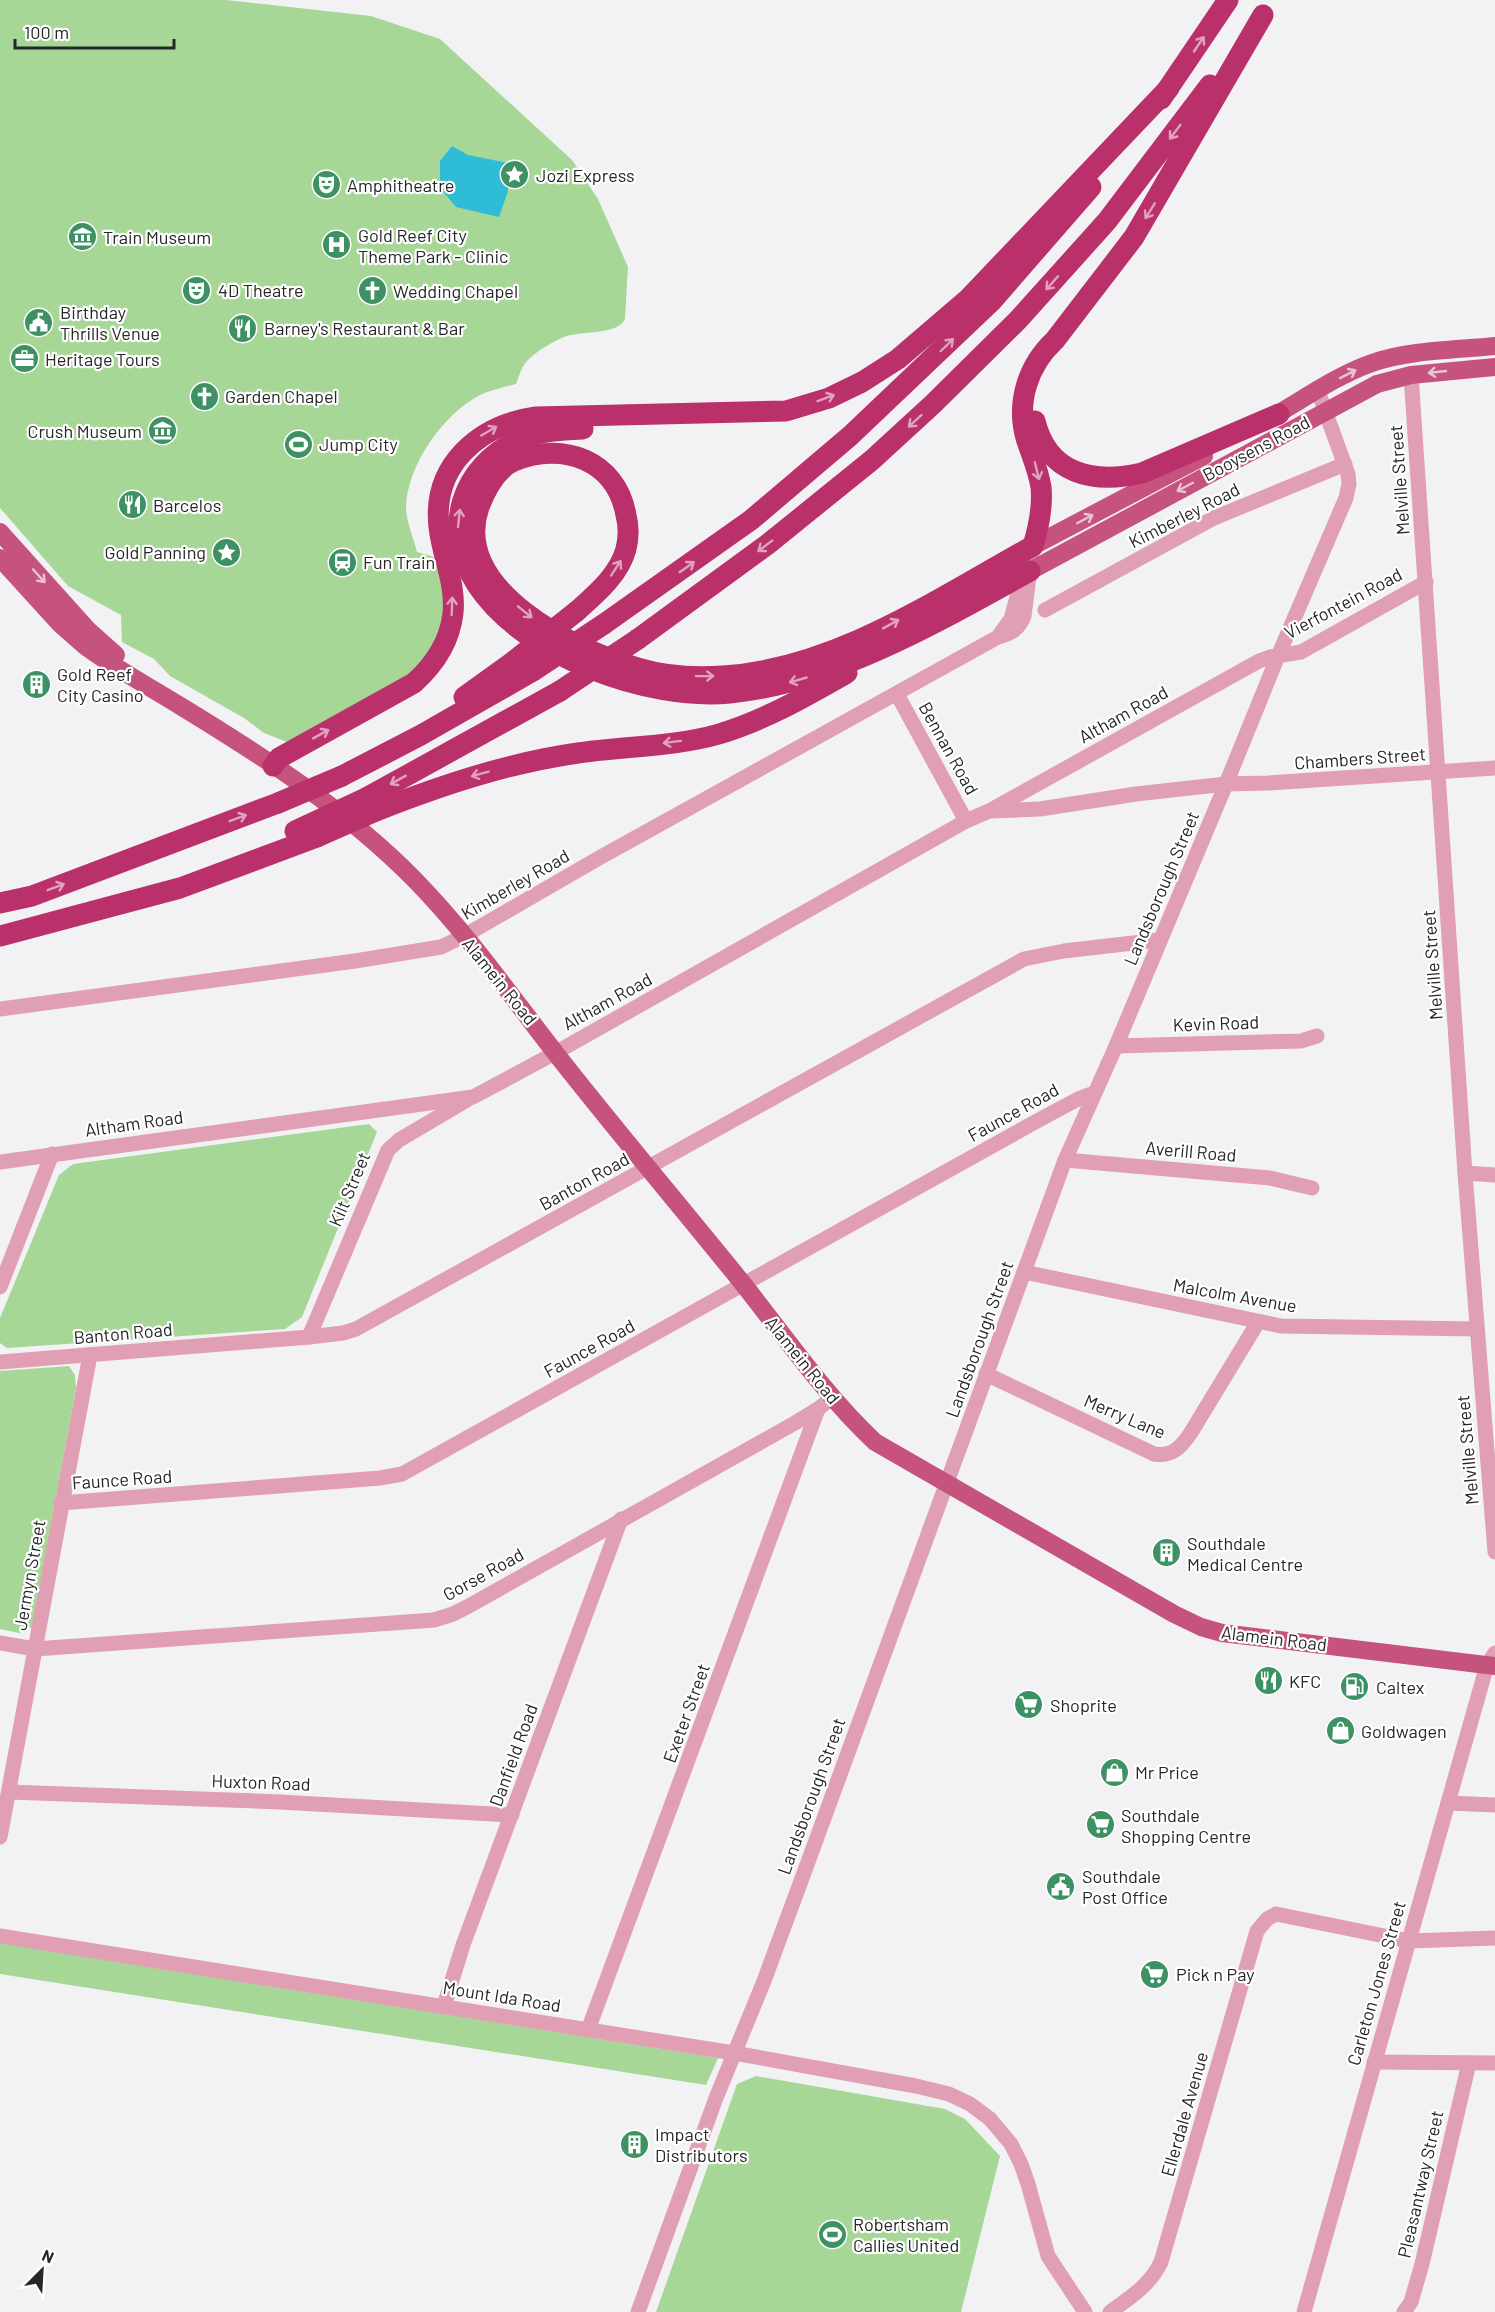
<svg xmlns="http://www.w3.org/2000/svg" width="1495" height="2312" viewBox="0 0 1495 2312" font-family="Barlow,sans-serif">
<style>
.green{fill:#a6d797}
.water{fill:#2ebcd7}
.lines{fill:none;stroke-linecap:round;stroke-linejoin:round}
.minor{stroke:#e09fb2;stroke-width:15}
.major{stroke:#c6537d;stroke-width:18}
.highway{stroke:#ba306a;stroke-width:21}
.highway-bridge{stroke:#ba306a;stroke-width:21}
.oneway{stroke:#e0a2bc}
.oneway2{stroke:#ebc3d2}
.labels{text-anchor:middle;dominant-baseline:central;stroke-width:4.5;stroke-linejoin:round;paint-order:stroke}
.poi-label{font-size:18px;fill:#262626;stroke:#fff;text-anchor:start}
.street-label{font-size:18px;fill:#262626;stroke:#fff}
</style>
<rect width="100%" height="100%" fill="#f2f2f4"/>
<!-- green -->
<g class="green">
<path d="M0 0H226L371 16 440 39 572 160 598 199 628 267 625 319C617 336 581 330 564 337 554 341 537 351 529 359 522 365 519 376 516 384 504 387 491 390 480 395 443 414 407 466 406 507 406 521 414 539 417 552L434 557 444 594 443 613 440 628 429 652 410 674 287 742 264 733 244 718 170 676 154 659 122 642 121 615 68 586 0 508Z"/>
<path d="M369 1124 377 1132 302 1317 285 1329 7 1348 0 1343V1318L59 1175 73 1164Z"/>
<path d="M69 1366 75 1375 76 1388 32 1627 19 1633 0 1629V1371Z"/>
<path d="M0 1943 718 2058 706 2085 0 1974Z"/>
<path d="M756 2076 945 2109 965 2119 1000 2156 961 2312H656L737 2084Z"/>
</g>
<!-- water -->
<path class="water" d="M452 146 468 155 508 163V191L499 217 456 207 440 188V161Z"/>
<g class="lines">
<!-- minor -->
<g class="minor">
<path d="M1411 375 1465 1173 1495 1552"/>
<path d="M1045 610 1214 518 1345 464"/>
<path d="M1000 634 1011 619 1021 582"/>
<path d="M897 694 966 821"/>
<path d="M992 811 1040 809 1136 794 1226 784 1268 783 1495 768"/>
<path d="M0 1009 355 961 441 947 464 936 599 858 998 637C1011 634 1019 629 1024 616L1033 546"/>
<path d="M1116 1046 1301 1041 1317 1036"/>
<path d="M1065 1160 1270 1178 1312 1188"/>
<path d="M0 1162 473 1097 555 1053 966 821 989 811 1259 661 1270 657 1301 652 1426 582"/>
<path d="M1465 1173 1495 1175"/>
<path d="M1024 1272 1281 1326 1477 1329"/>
<path d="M0 1287 52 1154"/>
<path d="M309 1337 388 1150 399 1140 467 1100"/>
<path d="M0 1362 309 1337 343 1333 356 1329 1024 959 1064 951 1159 940"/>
<path d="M986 1374 1154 1454C1172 1457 1181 1447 1190 1434L1258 1322"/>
<path d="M61 1503 380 1478 402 1474 1037 1121 1078 1099 1094 1093"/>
<path d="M0 1643 35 1649 434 1620 453 1614 467 1607 795 1423 818 1409 833 1397"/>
<path d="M9 1792 280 1802 512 1815"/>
<path d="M1448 1803 1495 1805"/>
<path d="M0 1837 90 1355"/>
<path d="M0 1936 734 2053 916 2086 949 2094 970 2104 990 2119 1011 2144 1021 2164 1028 2184 1048 2256 1085 2312"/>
<path d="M444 2006 463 1945 621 1519"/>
<path d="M588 2030 818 1409"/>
<path d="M1374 2062 1495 2063"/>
<path d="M638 2312 716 2098 764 1981 808 1862 1065 1160 1116 1046 1226 784 1278 656 1346 498 1349 484 1348 474 1318 391"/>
<path d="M1110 2312C1131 2297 1150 2285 1161 2262L1257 1931 1267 1919 1276 1914 1409 1941 1495 1938"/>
<path d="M1304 2312 1487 1665 1495 1653"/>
<path d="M1404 2312 1411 2302 1422 2264 1469 2063"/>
</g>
<!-- major -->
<g class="major">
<path d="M1267 420C1301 401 1335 376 1372 363 1408 350 1457 350 1495 346"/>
<path d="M0 532 88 630 116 655"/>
<path d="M1033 546 1204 456"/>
<path d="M0 558 60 624 85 646C116 669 150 687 182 707 264 757 346 810 414 879 467 933 511 996 557 1055 618 1133 682 1208 744 1285 786 1338 825 1395 875 1442L1174 1614 1201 1627 1222 1633 1495 1666"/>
<path d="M1030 571 1377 384 1411 375 1495 367"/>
</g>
<!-- highway -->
<g class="highway">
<path d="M1161 99 1228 0"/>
<path d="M1035 421C1048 475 1094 484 1142 473L1279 414"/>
<path d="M583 429C562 430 540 431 521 439 460 465 441 530 477 585 524 656 647 701 730 693 833 683 940 621 1030 571"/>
<path d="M577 611C596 594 619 575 626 549 629 537 629 527 626 515 616 460 563 441 514 461 496 469 486 489 479 507 450 590 577 651 638 668 665 676 695 678 723 676 835 669 937 599 1033 546 1039 526 1043 507 1041 487 1038 469 1031 454 1026 438 1016 402 1028 365 1055 340L1134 237 1263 15"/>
<path d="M604 624 751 520 850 436 991 302 1091 187"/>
<path d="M638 639 768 544 872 460 933 404 1018 320 1107 221 1210 85"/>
<path d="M464 697 514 661"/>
<path d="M273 766 279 758 414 683C435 664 450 641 453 613 456 583 442 556 439 527 432 465 479 425 536 417L786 411 829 398 862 382 898 359 968 299 1169 88"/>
<path d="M342 776 421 735 533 671"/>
<path d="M366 798 560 691"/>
<path d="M376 811C442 785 508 763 578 753 625 746 674 747 719 734 765 720 805 697 847 673"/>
<path d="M0 903 32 896 278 803"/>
<path d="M0 936 180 888 317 837"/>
</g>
<!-- highway-bridge -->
<g class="highway-bridge">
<path d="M514 661 577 611"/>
<path d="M533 671 604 624"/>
<path d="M560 691 638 639"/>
<path d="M278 803 342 776"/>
<path d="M295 831 366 798"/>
<path d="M317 837 376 811"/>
</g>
</g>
<!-- one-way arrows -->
<defs><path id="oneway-shaft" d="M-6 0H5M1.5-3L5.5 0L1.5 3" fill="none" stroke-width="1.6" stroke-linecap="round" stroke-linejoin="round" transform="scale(1.5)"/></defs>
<g class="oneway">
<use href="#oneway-shaft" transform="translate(1199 44) rotate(-56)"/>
<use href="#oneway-shaft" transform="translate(1175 132) rotate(127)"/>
<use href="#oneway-shaft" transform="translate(1150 211) rotate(122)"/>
<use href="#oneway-shaft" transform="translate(1052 283) rotate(132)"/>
<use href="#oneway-shaft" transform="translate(947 345) rotate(-44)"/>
<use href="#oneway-shaft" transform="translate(826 398) rotate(-21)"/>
<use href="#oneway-shaft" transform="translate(915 421) rotate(138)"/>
<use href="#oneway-shaft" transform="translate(489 431) rotate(-30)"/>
<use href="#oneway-shaft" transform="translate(1037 471) rotate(76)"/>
<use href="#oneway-shaft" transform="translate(459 518) rotate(-84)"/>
<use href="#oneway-shaft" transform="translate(765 546) rotate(143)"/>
<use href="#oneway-shaft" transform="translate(687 567) rotate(-35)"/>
<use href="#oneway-shaft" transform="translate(616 568) rotate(-57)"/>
<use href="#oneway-shaft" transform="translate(452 606) rotate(-88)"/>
<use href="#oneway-shaft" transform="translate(525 612) rotate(39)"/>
<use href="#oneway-shaft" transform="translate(891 624) rotate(-29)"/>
<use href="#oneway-shaft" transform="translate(705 676) rotate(-1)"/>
<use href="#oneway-shaft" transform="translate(798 680) rotate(164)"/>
<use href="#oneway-shaft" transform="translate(321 734) rotate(-29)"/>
<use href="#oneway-shaft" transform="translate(672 742) rotate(173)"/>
<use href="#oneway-shaft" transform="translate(480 774) rotate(165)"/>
<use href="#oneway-shaft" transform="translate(398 780) rotate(151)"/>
<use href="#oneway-shaft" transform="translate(238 818) rotate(-21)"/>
<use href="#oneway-shaft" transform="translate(56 887) rotate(-21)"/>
</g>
<g class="oneway2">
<use href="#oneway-shaft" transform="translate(1437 372) rotate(174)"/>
<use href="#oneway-shaft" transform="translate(1348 374) rotate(-27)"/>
<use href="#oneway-shaft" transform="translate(1185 487) rotate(152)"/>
<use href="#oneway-shaft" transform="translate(1085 519) rotate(-28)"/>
<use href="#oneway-shaft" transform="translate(39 576) rotate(48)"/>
</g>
<!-- icons -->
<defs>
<symbol id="sight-disc" viewBox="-11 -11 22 22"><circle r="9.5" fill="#3e9163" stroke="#fff"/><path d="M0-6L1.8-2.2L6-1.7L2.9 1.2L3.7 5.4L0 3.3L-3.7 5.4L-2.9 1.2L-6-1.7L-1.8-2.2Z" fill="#fff"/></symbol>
<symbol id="theatre-disc" viewBox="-11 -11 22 22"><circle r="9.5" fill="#3e9163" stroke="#fff"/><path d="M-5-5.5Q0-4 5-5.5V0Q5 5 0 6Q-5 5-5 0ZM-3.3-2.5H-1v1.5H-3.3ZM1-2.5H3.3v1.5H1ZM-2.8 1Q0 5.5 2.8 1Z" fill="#fff"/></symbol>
<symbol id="museum-disc" viewBox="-11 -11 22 22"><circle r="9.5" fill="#3e9163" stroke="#fff"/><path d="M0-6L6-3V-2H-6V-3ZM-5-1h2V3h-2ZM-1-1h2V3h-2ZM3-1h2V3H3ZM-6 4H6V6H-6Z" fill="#fff"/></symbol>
<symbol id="hospital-disc" viewBox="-11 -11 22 22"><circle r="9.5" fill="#3e9163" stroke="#fff"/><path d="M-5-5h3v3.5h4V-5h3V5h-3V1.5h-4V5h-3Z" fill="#fff"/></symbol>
<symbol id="church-disc" viewBox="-11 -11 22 22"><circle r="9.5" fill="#3e9163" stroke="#fff"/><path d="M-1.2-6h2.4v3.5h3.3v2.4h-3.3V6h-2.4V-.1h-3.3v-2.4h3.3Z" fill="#fff"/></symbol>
<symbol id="civic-disc" viewBox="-11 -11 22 22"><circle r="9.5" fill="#3e9163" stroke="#fff"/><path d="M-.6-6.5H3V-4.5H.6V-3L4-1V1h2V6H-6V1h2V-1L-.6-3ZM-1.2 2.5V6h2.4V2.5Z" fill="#fff"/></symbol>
<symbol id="restaurant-disc" viewBox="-11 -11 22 22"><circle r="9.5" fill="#3e9163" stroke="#fff"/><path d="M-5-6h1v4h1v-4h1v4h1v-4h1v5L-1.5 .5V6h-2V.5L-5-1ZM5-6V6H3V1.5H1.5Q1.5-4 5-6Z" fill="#fff"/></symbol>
<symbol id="office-disc" viewBox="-11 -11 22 22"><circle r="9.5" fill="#3e9163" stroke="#fff"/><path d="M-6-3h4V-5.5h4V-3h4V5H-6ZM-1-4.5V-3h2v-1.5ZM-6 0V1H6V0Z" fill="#fff"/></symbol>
<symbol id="stadium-disc" viewBox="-11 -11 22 22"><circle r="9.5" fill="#3e9163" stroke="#fff"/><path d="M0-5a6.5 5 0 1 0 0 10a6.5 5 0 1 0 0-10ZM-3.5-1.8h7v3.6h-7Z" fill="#fff"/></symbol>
<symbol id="station-disc" viewBox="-11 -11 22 22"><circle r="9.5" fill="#3e9163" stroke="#fff"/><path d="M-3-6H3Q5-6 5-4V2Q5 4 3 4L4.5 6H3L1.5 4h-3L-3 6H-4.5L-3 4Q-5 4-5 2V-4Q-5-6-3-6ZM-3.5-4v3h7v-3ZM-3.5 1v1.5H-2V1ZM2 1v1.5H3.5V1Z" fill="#fff"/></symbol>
<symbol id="building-disc" viewBox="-11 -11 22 22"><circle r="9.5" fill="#3e9163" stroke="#fff"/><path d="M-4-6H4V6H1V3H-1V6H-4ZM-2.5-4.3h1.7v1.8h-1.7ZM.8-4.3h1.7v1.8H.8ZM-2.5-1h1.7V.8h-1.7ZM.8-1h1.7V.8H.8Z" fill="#fff"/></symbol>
<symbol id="fuel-disc" viewBox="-11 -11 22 22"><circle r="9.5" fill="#3e9163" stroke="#fff"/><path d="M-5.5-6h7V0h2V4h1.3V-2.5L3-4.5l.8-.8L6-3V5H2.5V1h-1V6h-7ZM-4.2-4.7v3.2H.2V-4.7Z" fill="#fff"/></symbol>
<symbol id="supermarket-disc" viewBox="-11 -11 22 22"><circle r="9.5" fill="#3e9163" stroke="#fff"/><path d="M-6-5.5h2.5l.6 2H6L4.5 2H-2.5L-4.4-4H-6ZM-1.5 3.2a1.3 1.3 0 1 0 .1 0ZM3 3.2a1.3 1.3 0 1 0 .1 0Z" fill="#fff"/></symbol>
<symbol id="shop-disc" viewBox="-11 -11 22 22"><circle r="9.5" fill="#3e9163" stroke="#fff"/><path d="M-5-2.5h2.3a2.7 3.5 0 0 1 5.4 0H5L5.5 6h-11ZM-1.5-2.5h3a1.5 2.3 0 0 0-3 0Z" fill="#fff"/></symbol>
</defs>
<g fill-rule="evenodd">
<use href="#sight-disc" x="498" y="158" width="33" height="33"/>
<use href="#theatre-disc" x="310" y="168" width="33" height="33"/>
<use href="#museum-disc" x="66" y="220" width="33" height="33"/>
<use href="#hospital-disc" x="320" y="228" width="33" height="33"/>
<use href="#theatre-disc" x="180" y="274" width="33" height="33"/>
<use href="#church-disc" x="356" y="274" width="33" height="33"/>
<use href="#civic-disc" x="22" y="306" width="33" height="33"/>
<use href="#restaurant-disc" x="226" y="312" width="33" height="33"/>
<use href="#office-disc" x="8" y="342" width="33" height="33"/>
<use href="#church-disc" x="188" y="380" width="33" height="33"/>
<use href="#museum-disc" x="146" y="414" width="33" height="33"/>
<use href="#stadium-disc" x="282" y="428" width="33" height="33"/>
<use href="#restaurant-disc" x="116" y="488" width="33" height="33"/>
<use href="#sight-disc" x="210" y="536" width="33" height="33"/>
<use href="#station-disc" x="326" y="546" width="33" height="33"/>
<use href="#building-disc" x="20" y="668" width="33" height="33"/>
<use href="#building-disc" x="1150" y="1536" width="33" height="33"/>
<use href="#restaurant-disc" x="1252" y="1664" width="33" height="33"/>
<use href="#fuel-disc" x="1338" y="1670" width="33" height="33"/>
<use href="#supermarket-disc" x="1012" y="1688" width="33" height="33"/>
<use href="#shop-disc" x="1324" y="1714" width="33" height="33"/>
<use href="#shop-disc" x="1098" y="1756" width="33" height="33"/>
<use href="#supermarket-disc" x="1084" y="1808" width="33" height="33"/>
<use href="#civic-disc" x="1044" y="1870" width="33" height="33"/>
<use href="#supermarket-disc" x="1138" y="1958" width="33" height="33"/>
<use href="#building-disc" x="618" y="2128" width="33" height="33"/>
<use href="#stadium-disc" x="816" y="2218" width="33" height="33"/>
</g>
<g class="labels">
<!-- poi labels -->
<g class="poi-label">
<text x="536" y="175">Jozi Express</text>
<text x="347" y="185">Amphitheatre</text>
<text x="358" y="235">Gold Reef City<tspan x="358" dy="21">Theme Park - Clinic</tspan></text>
<text x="103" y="237">Train Museum</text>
<text x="218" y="290">4D Theatre</text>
<text x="393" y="291">Wedding Chapel</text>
<text x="60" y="312">Birthday<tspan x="60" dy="21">Thrills Venue</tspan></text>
<text x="264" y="328">Barney's Restaurant &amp; Bar</text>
<text x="45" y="359">Heritage Tours</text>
<text x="225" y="396">Garden Chapel</text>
<text x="142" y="431" text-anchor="end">Crush Museum</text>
<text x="319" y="444">Jump City</text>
<text x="153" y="505">Barcelos</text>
<text x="206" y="552" text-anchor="end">Gold Panning</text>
<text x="363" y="562">Fun Train</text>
<text x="57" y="674">Gold Reef<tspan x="57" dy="21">City Casino</tspan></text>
<text x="1187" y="1543">Southdale<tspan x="1187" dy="21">Medical Centre</tspan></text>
<text x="1289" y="1681">KFC</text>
<text x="1376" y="1687">Caltex</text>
<text x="1050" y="1705">Shoprite</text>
<text x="1361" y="1731">Goldwagen</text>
<text x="1135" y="1772">Mr Price</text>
<text x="1121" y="1815">Southdale<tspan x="1121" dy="21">Shopping Centre</tspan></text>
<text x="1082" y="1876">Southdale<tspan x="1082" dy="21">Post Office</tspan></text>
<text x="1176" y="1974">Pick n Pay</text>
<text x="655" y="2134">Impact<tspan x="655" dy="21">Distributors</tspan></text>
<text x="853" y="2224">Robertsham<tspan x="853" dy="21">Callies United</tspan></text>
</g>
<!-- street labels -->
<g class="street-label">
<text transform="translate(1256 448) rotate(-28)">Booysens Road</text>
<text transform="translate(1399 480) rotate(-94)">Melville Street</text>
<text transform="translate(1184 515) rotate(-27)">Kimberley Road</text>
<text transform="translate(1343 603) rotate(-28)">Vierfontein Road</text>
<text transform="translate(1123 714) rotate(-29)">Altham Road</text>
<text transform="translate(949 748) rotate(61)">Bennan Road</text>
<text transform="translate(1360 758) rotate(-4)">Chambers Street</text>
<text transform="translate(515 884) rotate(-30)">Kimberley Road</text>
<text transform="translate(1161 888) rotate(-67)">Landsborough Street</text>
<text transform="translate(1432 965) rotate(-94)">Melville Street</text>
<text transform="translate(500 981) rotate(51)">Alamein Road</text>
<text transform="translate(607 1001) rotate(-29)">Altham Road</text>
<text transform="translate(1216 1023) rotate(-2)">Kevin Road</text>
<text transform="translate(1013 1112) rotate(-29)">Faunce Road</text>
<text transform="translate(134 1123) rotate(-8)">Altham Road</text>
<text transform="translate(1191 1151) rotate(5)">Averill Road</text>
<text transform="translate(584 1181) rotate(-29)">Banton Road</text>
<text transform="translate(349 1189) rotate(-67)">Kilt Street</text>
<text transform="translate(1235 1295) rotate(10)">Malcolm Avenue</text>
<text transform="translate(123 1333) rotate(-5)">Banton Road</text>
<text transform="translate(979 1339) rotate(-70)">Landsborough Street</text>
<text transform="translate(589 1348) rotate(-29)">Faunce Road</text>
<text transform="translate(803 1360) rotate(51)">Alamein Road</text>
<text transform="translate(1125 1416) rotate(23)">Merry Lane</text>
<text transform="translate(1467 1450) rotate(-95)">Melville Street</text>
<text transform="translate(122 1479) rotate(-4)">Faunce Road</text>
<text transform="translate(483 1574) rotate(-29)">Gorse Road</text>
<text transform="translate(29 1575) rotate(-80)">Jermyn Street</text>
<text transform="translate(1274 1638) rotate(7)">Alamein Road</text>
<text transform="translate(686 1713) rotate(-70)">Exeter Street</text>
<text transform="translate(513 1755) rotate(-70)">Danfield Road</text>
<text transform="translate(261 1782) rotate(2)">Huxton Road</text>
<text transform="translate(811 1796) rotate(-70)">Landsborough Street</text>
<text transform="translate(1376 1983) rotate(-74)">Carleton Jones Street</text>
<text transform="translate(502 1996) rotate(9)">Mount Ida Road</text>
<text transform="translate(1184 2114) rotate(-74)">Ellerdale Avenue</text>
<text transform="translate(1420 2184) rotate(-77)">Pleasantway Street</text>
</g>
</g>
<!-- north arrow -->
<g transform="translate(42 2270) rotate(24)" stroke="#ffffff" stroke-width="4.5" paint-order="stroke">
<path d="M0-4.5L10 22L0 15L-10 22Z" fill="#262626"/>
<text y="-9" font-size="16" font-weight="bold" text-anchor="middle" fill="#262626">N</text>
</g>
<!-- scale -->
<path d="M15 39v9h159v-9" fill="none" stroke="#262626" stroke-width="3"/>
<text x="24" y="39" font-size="18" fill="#262626" stroke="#ffffff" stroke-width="4.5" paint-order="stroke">100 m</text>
</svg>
